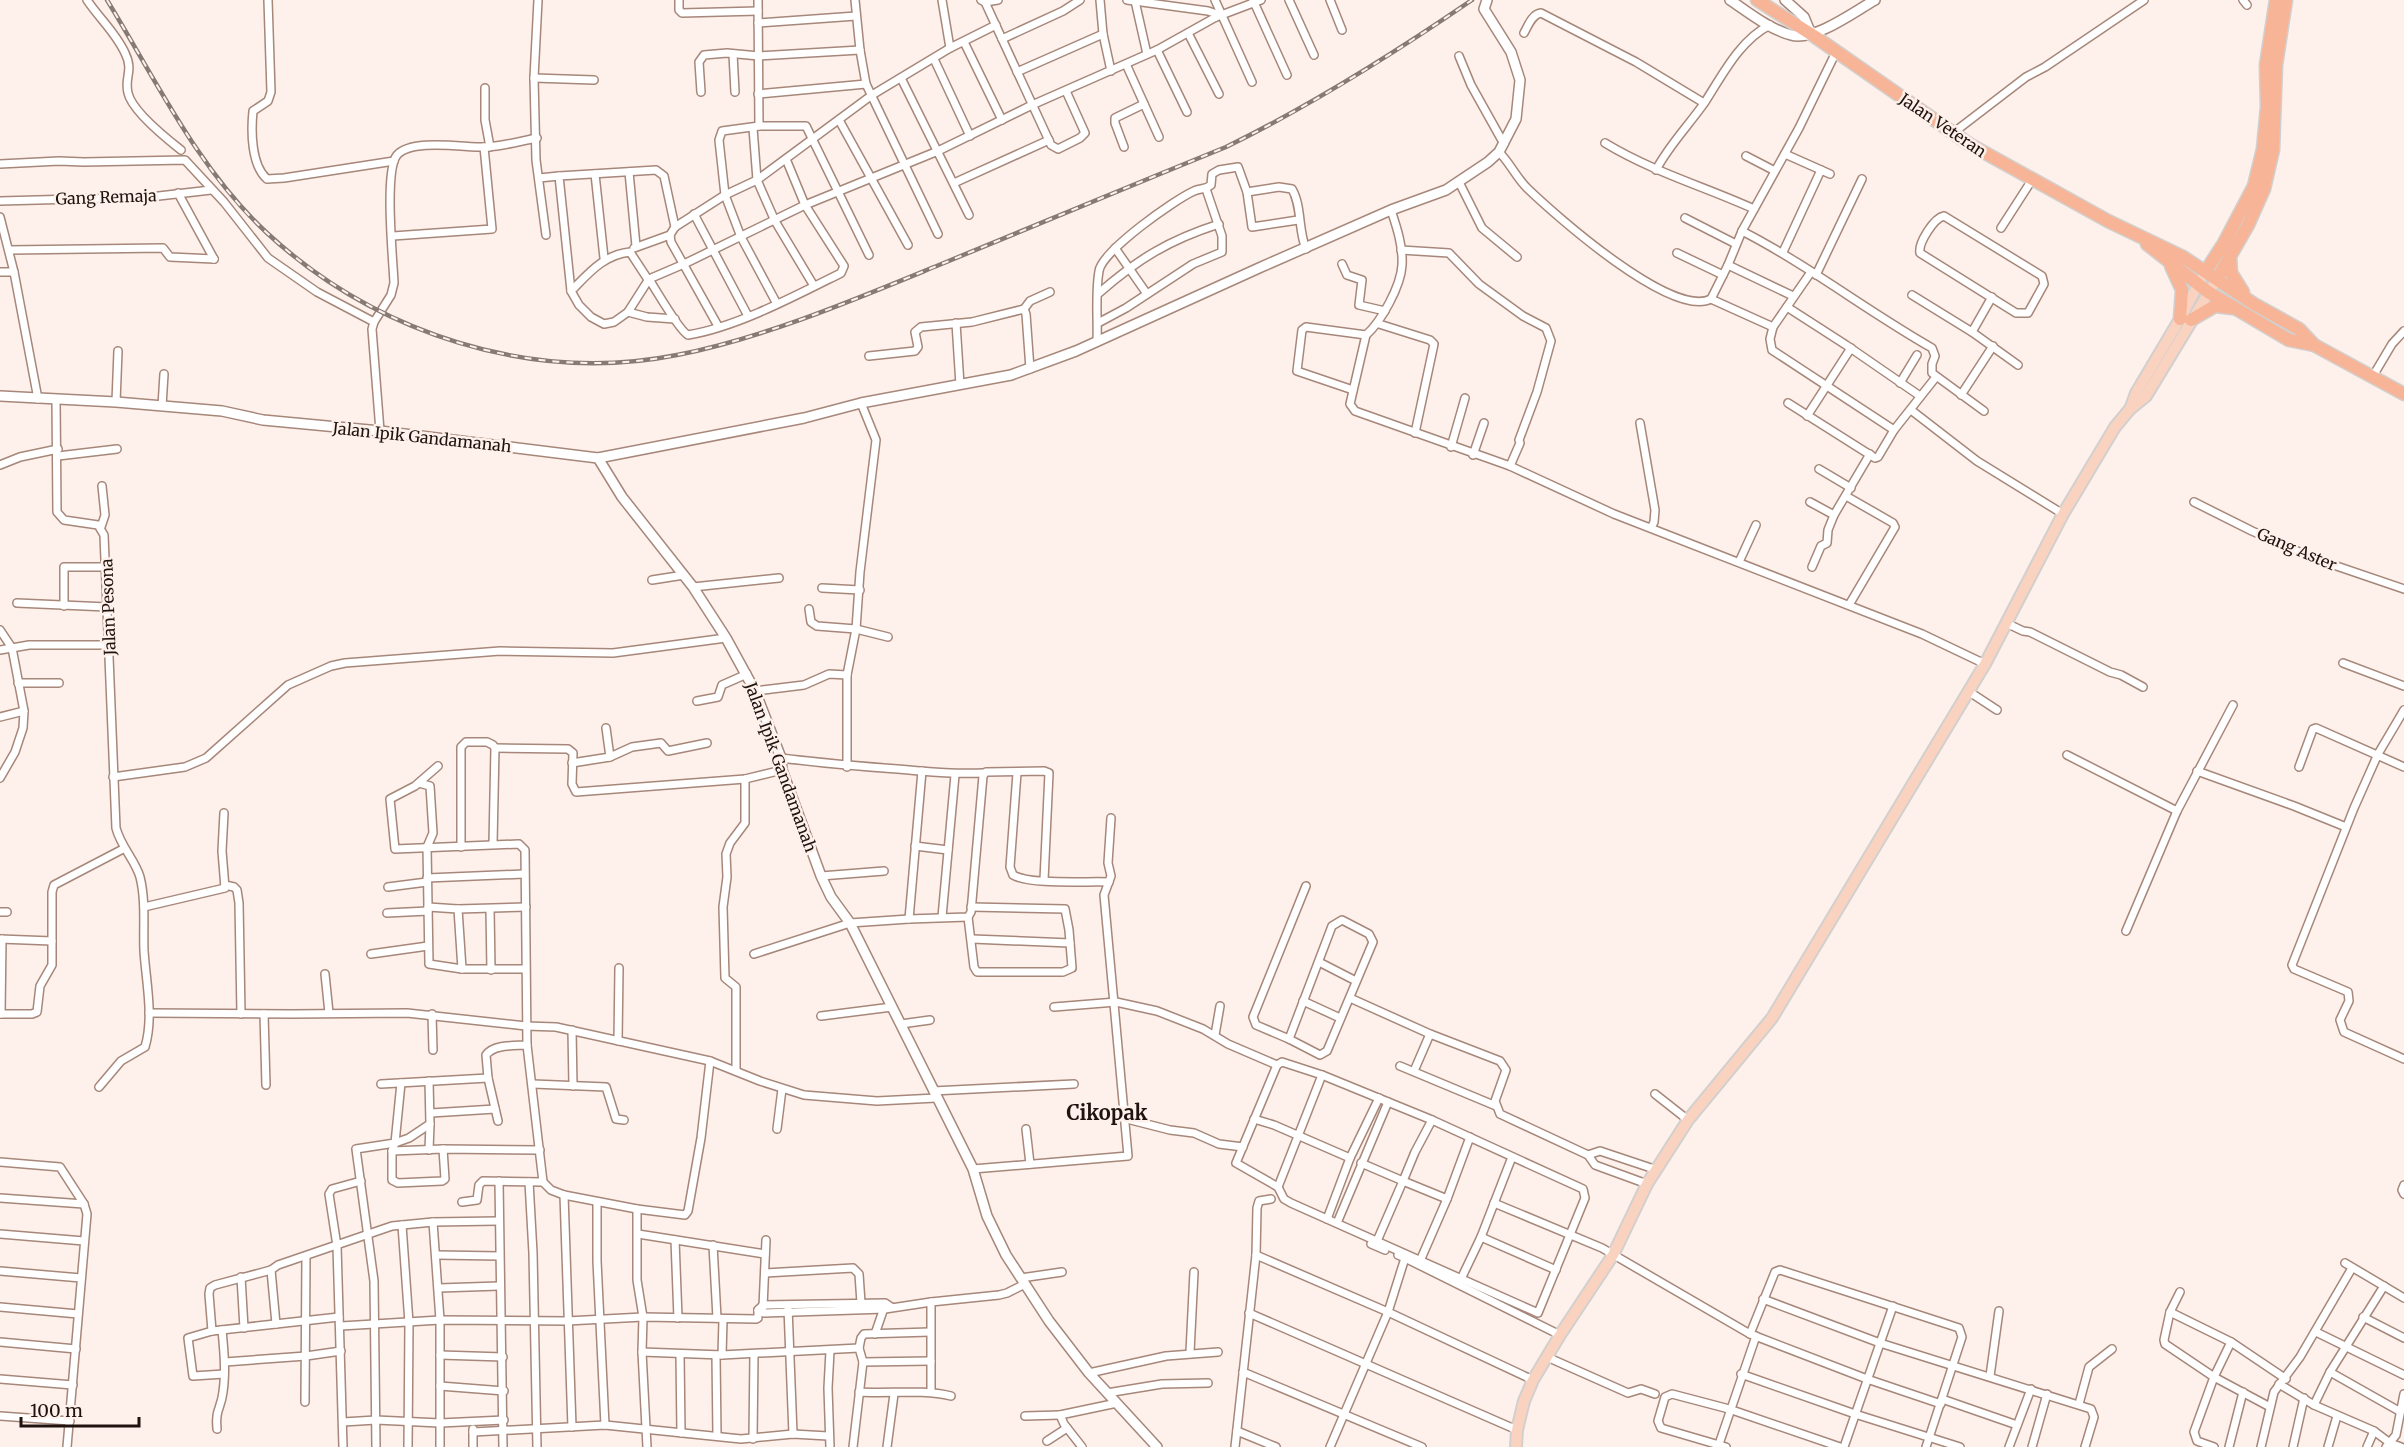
<svg xmlns="http://www.w3.org/2000/svg" width="2404" height="1447" viewBox="0 0 2404 1447" font-family="Merriweather,serif">
<style>
.lines{fill:none;stroke-linecap:round;stroke-linejoin:round}
.street-casing{stroke:#a6877a;stroke-width:10}
.secondary-casing{stroke:#a6877a;stroke-width:12}
.primary-casing{stroke:#d2d0cf;stroke-width:14}
.highway-casing{stroke:#d2d0cf;stroke-width:15}
.street{stroke:#fff;stroke-width:7}
.secondary{stroke:#fff;stroke-width:9}
.primary{stroke:#fad2c0;stroke-width:10}
.highway{stroke:#f7b496;stroke-width:12}
.rail-casing{stroke:#867a75;stroke-width:4.5}
.rail{stroke:#fef0ea;stroke-width:2;stroke-dasharray:7;stroke-linecap:butt}
.labels{text-anchor:middle;dominant-baseline:central;stroke-width:5;stroke-linejoin:round;paint-order:stroke}
.street-label{font-size:16px;fill:#1e130e;stroke:#fef0ea}
.quarter-label{font-size:20px;font-weight:bold;fill:#1e130e;stroke:#fef0ea}
</style>
<rect width="100%" height="100%" fill="#fef0ea"/>
<g class="lines">
<defs>
<g id="street">
<path d="M87 0C99 18 116 33 125 53 134 71 124 77 128 93 132 111 167 139 181 150"/>
<path d="M268 0 271 92 268 101 253 111C251 131 251 165 267 179L284 178 394 161"/>
<path d="M538 0 534 78 536 160 546 235"/>
<path d="M679 0V10L682 13 758 11"/>
<path d="M758 0 759 126"/>
<path d="M855 0 860 50 866 84 938 234"/>
<path d="M942 0 950 48"/>
<path d="M981 0 985 2 1051 145 1058 149 1080 138 1085 133 1066 91"/>
<path d="M1100 0 1103 34 1111 71"/>
<path d="M1127 0 1208 11 1214 13 1216 17"/>
<path d="M1215 0 1252 82"/>
<path d="M1253 0 1287 75"/>
<path d="M1289 0 1314 55"/>
<path d="M1330 0 1342 30"/>
<path d="M2243 0 2247 5"/>
<path d="M1135 1 1147 54"/>
<path d="M985 2 998 0"/>
<path d="M758 23 856 16"/>
<path d="M1188 33 1219 94"/>
<path d="M1524 33C1528 26 1532 14 1541 13L1636 62 1704 103"/>
<path d="M1002 39 1063 11 1080 0"/>
<path d="M964 42 1002 120"/>
<path d="M1157 50 1187 112"/>
<path d="M733 54 735 92"/>
<path d="M1459 56 1471 85 1504 144"/>
<path d="M934 59 970 136"/>
<path d="M1126 64 1159 137"/>
<path d="M1017 72 1103 34"/>
<path d="M534 78 594 80"/>
<path d="M901 78 969 215"/>
<path d="M485 88V120L490 147"/>
<path d="M701 92 699 62 704 55 727 53 759 56 860 50"/>
<path d="M758 94 866 84"/>
<path d="M839 120 908 245"/>
<path d="M753 128 757 180 775 221 814 286"/>
<path d="M1953 133 2026 77 2045 67 2144 0"/>
<path d="M1605 143C1653 172 1703 186 1754 209"/>
<path d="M1124 147 1115 123V118L1144 104"/>
<path d="M1499 152C1510 163 1516 177 1527 188 1555 215 1672 319 1711 299L1728 265 1742 231 1799 128 1836 52"/>
<path d="M1785 154 1830 174"/>
<path d="M1746 156 1775 171"/>
<path d="M786 159 805 205 844 266 841 273C797 295 737 327 688 335 681 332 655 289 649 279L647 278 630 252C603 255 589 273 571 291L579 305 591 317 604 324 614 322 628 312 649 279 684 264 805 205 938 151 1032 105 1157 50 1216 17 1261 0"/>
<path d="M0 164 59 161 84 162 185 160 224 202 268 258 317 292 374 322 372 329 380 431"/>
<path d="M1656 170C1669 145 1689 125 1705 102 1723 74 1740 40 1770 25"/>
<path d="M629 172 636 246"/>
<path d="M595 174 604 258"/>
<path d="M539 178 559 176"/>
<path d="M1459 182 1482 228 1517 257"/>
<path d="M954 183 1049 140"/>
<path d="M1247 192 1279 187 1292 189C1302 206 1298 230 1306 249"/>
<path d="M178 193 214 259"/>
<path d="M0 201 150 197 211 190"/>
<path d="M694 214 748 316"/>
<path d="M1944 216 2042 276 2044 284 2028 313H2016L1920 253C1918 243 1934 218 1944 216Z"/>
<path d="M0 217 14 272 38 399"/>
<path d="M1685 218 1736 244"/>
<path d="M2001 228 2032 180"/>
<path d="M1742 231C1808 265 1867 311 1932 348L1935 356 1932 364V373L1984 411"/>
<path d="M393 236 492 229 484 147"/>
<path d="M634 248 670 235"/>
<path d="M1115 248 1147 294"/>
<path d="M9 250 163 248 170 257 214 259"/>
<path d="M1401 250 1449 253 1479 284 1523 316 1546 328 1551 341 1537 392 1519 440 1520 443 1510 466"/>
<path d="M1783 252 1821 170"/>
<path d="M1677 253 1723 275"/>
<path d="M1342 264 1347 275 1362 280 1359 305 1385 311"/>
<path d="M1728 265 1793 296"/>
<path d="M0 272H14"/>
<path d="M1811 272 1773 327 1770 339 1772 350 1894 430"/>
<path d="M1816 275 1862 179"/>
<path d="M571 291 559 176 656 170 664 176 675 227"/>
<path d="M1099 293C1138 259 1169 240 1219 224"/>
<path d="M1912 295 1972 332 2018 365"/>
<path d="M1711 299 1773 327"/>
<path d="M777 304 741 237 725 195 719 140 722 131 759 126H806L869 255"/>
<path d="M1787 307 1846 345 1920 396"/>
<path d="M1024 309 1030 301 1050 292"/>
<path d="M628 312 647 317 675 319"/>
<path d="M374 322 391 295 394 283C393 259 384 171 397 155 412 138 466 148 487 147 504 146 521 141 537 138"/>
<path d="M956 323 960 385"/>
<path d="M1098 323 1126 308 1193 264 1222 252V236L1206 189"/>
<path d="M1379 324 1430 340 1434 344 1415 433"/>
<path d="M718 326 671 242 670 235 675 227 725 195 757 180 872 95 950 48 996 25"/>
<path d="M1972 332 1992 297"/>
<path d="M1366 335 1350 404 1355 411 1510 466 1614 514 1922 634 1985 664"/>
<path d="M1097 342C1098 319 1095 294 1099 271 1102 251 1174 200 1194 191 1200 188 1205 190 1211 185L1212 174 1219 170 1238 167 1247 192 1252 227 1298 220"/>
<path d="M869 356 915 351 918 347 915 332 921 327 972 322 1024 309 1026 314 1030 369"/>
<path d="M2373 376 2392 344 2404 331"/>
<path d="M1900 383 1917 355"/>
<path d="M1353 390 1297 371 1302 330 1306 327 1366 335C1381 322 1401 286 1402 265 1403 246 1397 228 1391 210"/>
<path d="M1961 395 1993 346"/>
<path d="M56 399 57 512 64 520 98 525 104 535 116 828C121 847 135 860 140 877 146 901 143 927 144 951 146 982 154 1017 145 1047L121 1061 99 1087"/>
<path d="M116 402 118 351"/>
<path d="M1788 403 1875 458 1878 457 1894 430 1936 377"/>
<path d="M162 406 164 374"/>
<path d="M1911 410 1977 461 2063 514"/>
<path d="M1807 416 1851 348"/>
<path d="M1640 423 1655 510 1654 522 1651 528"/>
<path d="M1451 447 1465 398"/>
<path d="M1473 455 1484 423"/>
<path d="M58 456 117 449"/>
<path d="M0 465 20 457 58 449"/>
<path d="M1819 469 1851 488"/>
<path d="M1846 496 1893 523 1895 527 1849 605"/>
<path d="M1810 502 1834 515 1870 454"/>
<path d="M2194 502 2252 531 2313 558 2404 589"/>
<path d="M101 527 105 515 102 486"/>
<path d="M1739 562 1756 525"/>
<path d="M1812 567 1821 546 1827 543 1828 530 1834 515"/>
<path d="M652 580 684 575"/>
<path d="M693 587 779 578"/>
<path d="M822 588 860 590"/>
<path d="M17 603 107 607"/>
<path d="M64 606V567H107"/>
<path d="M809 609 811 622 817 626 856 629 888 637"/>
<path d="M2006 623 2023 631 2030 632 2110 672 2121 675 2143 687"/>
<path d="M0 630 12 648 24 711 23 728 15 752 0 778"/>
<path d="M0 650 29 645H109"/>
<path d="M2343 663 2404 686"/>
<path d="M18 683H59"/>
<path d="M755 691 804 685 829 674 847 675"/>
<path d="M1968 691 1997 710"/>
<path d="M697 701 718 697 722 685 747 674"/>
<path d="M2404 710 2378 754 2354 808 2292 965 2294 969 2348 992 2349 1001 2340 1020 2344 1032 2404 1059"/>
<path d="M0 717 24 711"/>
<path d="M495 748 568 749 573 753 572 784 576 792 745 779 782 770"/>
<path d="M2067 755 2177 811"/>
<path d="M610 757 632 747 661 743 668 751 707 743"/>
<path d="M781 758C827 764 873 767 920 771 942 773 962 774 984 773"/>
<path d="M572 763 610 757 606 728"/>
<path d="M438 766 415 786 390 799 395 849 519 844 525 850 527 1045 543 1182"/>
<path d="M847 767V675L856 629 860 572 876 440 861 403"/>
<path d="M2299 767 2313 729 2316 728 2404 767"/>
<path d="M2197 771 2294 806 2346 827"/>
<path d="M1017 773 1010 867 1013 875C1030 885 1087 881 1109 882"/>
<path d="M113 777 185 767 206 758 288 685 331 666 345 663 500 651 613 653 726 638"/>
<path d="M419 783 430 786 433 833 427 847 429 964 462 969H524"/>
<path d="M915 846 948 850"/>
<path d="M461 847V747L466 742H487L493 745 495 748 493 844"/>
<path d="M821 876 884 871"/>
<path d="M427 878 524 874"/>
<path d="M225 885 234 887 237 890 239 903 241 1014"/>
<path d="M388 887 427 882"/>
<path d="M144 907 225 888 222 851 224 813"/>
<path d="M428 907 458 909 526 907"/>
<path d="M458 909 462 969"/>
<path d="M490 909 491 970"/>
<path d="M0 912H7"/>
<path d="M387 913 428 911"/>
<path d="M942 917 955 775"/>
<path d="M968 917 974 967 977 972H1063L1072 968 1069 930 1065 909 971 907"/>
<path d="M909 919 922 771"/>
<path d="M1342 920 1369 934 1373 942 1327 1051 1320 1055 1289 1039 1332 926Z"/>
<path d="M2126 931 2177 811 2233 705"/>
<path d="M0 939 52 941"/>
<path d="M972 939 1070 943"/>
<path d="M371 954 428 946"/>
<path d="M754 954 850 923 909 919 968 917 971 912 983 776 986 772 1044 771 1049 773 1044 880"/>
<path d="M1319 962 1356 981"/>
<path d="M325 974 329 1013"/>
<path d="M1350 998 1430 1034 1500 1061 1506 1070 1495 1101 1500 1114 1588 1155 1595 1165 1647 1184"/>
<path d="M1303 1001 1340 1018"/>
<path d="M1054 1007 1116 1002 1157 1011 1203 1029 1228 1044 1277 1065"/>
<path d="M149 1013 292 1014 407 1013 526 1026 556 1027 710 1061 760 1081 804 1095 877 1101 936 1098"/>
<path d="M0 1014H32L37 1012 40 986 52 965V892L54 885 123 849"/>
<path d="M1 1014 2 939"/>
<path d="M264 1014 266 1085"/>
<path d="M432 1014 433 1050"/>
<path d="M821 1016 892 1007"/>
<path d="M901 1024 930 1020"/>
<path d="M572 1030 573 1086"/>
<path d="M1215 1035 1220 1006"/>
<path d="M1289 1039 1256 1025 1253 1017 1306 886"/>
<path d="M618 1041 619 968"/>
<path d="M1282 1062 1322 1075 1432 1120 1583 1189 1585 1198 1538 1313 1291 1203 1284 1199 1278 1187 1236 1163 1277 1065Z"/>
<path d="M1400 1066 1496 1106"/>
<path d="M736 1071V987L725 978 723 907 727 877 726 854 730 843 745 823V779"/>
<path d="M1414 1071 1430 1034"/>
<path d="M429 1081 430 1124 409 1138 395 1143 392 1151V1180L398 1183 442 1181 445 1179 443 1149"/>
<path d="M381 1084 488 1078"/>
<path d="M533 1084 606 1087 616 1119 624 1120"/>
<path d="M933 1091 1074 1084"/>
<path d="M1655 1094 1688 1120"/>
<path d="M431 1113 495 1109"/>
<path d="M1123 1118 1170 1130 1194 1133 1219 1144 1243 1147"/>
<path d="M1254 1119 1274 1125 1350 1158"/>
<path d="M1432 1120 1415 1152 1403 1181 1447 1199"/>
<path d="M498 1121 488 1078 486 1055C494 1044 514 1046 527 1045"/>
<path d="M777 1129 782 1089"/>
<path d="M1026 1129 1030 1164"/>
<path d="M429 1150 430 1124"/>
<path d="M392 1151 443 1149 540 1150"/>
<path d="M1588 1155 1600 1151 1657 1170"/>
<path d="M0 1162 60 1167 84 1204 87 1214 67 1447"/>
<path d="M1361 1163 1403 1181 1377 1241"/>
<path d="M973 1169 1128 1156 1104 895 1111 876 1108 863 1111 818"/>
<path d="M499 1181 503 1447"/>
<path d="M529 1182 533 1253 537 1447"/>
<path d="M2404 1185 2402 1190 2404 1194"/>
<path d="M1278 1187 1322 1075"/>
<path d="M564 1195 572 1427"/>
<path d="M0 1198 84 1204"/>
<path d="M462 1202 477 1200 479 1185 483 1181 543 1182 551 1190 564 1195 637 1209 685 1215 688 1211 701 1138 710 1061"/>
<path d="M597 1202V1261L605 1425"/>
<path d="M1494 1203 1602 1248 1750 1334 1867 1379 1941 1404"/>
<path d="M637 1209V1280L643 1317 642 1352 647 1447"/>
<path d="M1327 1219 1350 1158 1379 1098"/>
<path d="M433 1222 440 1320V1447"/>
<path d="M1337 1223 1388 1102"/>
<path d="M402 1225 409 1323 408 1447"/>
<path d="M0 1234 84 1241"/>
<path d="M638 1234 765 1254"/>
<path d="M1481 1237 1556 1270"/>
<path d="M675 1240 678 1318"/>
<path d="M1371 1244 1385 1250"/>
<path d="M713 1245 717 1318"/>
<path d="M437 1255 499 1256"/>
<path d="M1256 1255 1388 1312 1533 1380"/>
<path d="M1405 1258 1560 1335"/>
<path d="M1420 1261 1447 1199 1470 1137"/>
<path d="M2345 1263 2404 1298"/>
<path d="M271 1270 276 1324"/>
<path d="M0 1271 81 1278"/>
<path d="M765 1273 853 1268 859 1274 861 1303"/>
<path d="M241 1277 244 1328"/>
<path d="M1021 1278 1062 1272"/>
<path d="M1461 1279 1481 1237 1512 1157"/>
<path d="M439 1288 499 1286"/>
<path d="M2180 1292 2170 1312 2164 1340 2165 1344 2214 1377 2270 1407"/>
<path d="M1763 1299 1880 1343 2091 1409 2094 1417 2085 1447"/>
<path d="M0 1307 78 1314"/>
<path d="M763 1307 766 1240"/>
<path d="M788 1308 793 1434"/>
<path d="M758 1310 764 1313 885 1309 931 1302 999 1295 1007 1293 1025 1284"/>
<path d="M2170 1312 2231 1342 2286 1379"/>
<path d="M1249 1313 1517 1430"/>
<path d="M2363 1317 2404 1338"/>
<path d="M341 1326 440 1320 567 1321 643 1317 756 1319 758 1318V1310L763 1305 885 1303 891 1307"/>
<path d="M212 1331 209 1294 210 1288 215 1285 271 1270 278 1265 392 1226 433 1222 498 1221"/>
<path d="M2316 1332 2404 1375"/>
<path d="M875 1334 885 1305"/>
<path d="M1750 1334 1775 1272 1780 1270 1959 1328 1962 1337 1926 1447"/>
<path d="M0 1342 76 1349"/>
<path d="M642 1352 722 1355 859 1348"/>
<path d="M1190 1352 1194 1272"/>
<path d="M680 1354 681 1433"/>
<path d="M440 1355 503 1357"/>
<path d="M716 1355 717 1436"/>
<path d="M722 1355 723 1320"/>
<path d="M1547 1357 1628 1393 1641 1389 1655 1394"/>
<path d="M225 1362 306 1356 341 1351"/>
<path d="M863 1362 931 1361"/>
<path d="M1243 1372 1422 1447"/>
<path d="M2330 1372 2399 1411"/>
<path d="M1089 1373 1166 1356 1218 1352"/>
<path d="M224 1374 193 1376 188 1338 212 1331 339 1317"/>
<path d="M1741 1374 1855 1414 1960 1447"/>
<path d="M1990 1376 1999 1311"/>
<path d="M0 1379 73 1385"/>
<path d="M2279 1384 2314 1405 2374 1431 2390 1443 2401 1447"/>
<path d="M440 1386 504 1391"/>
<path d="M931 1391V1302"/>
<path d="M859 1392C890 1394 921 1389 951 1396"/>
<path d="M1107 1393 1162 1384 1208 1383"/>
<path d="M1942 1399 2017 1425"/>
<path d="M305 1402 306 1257"/>
<path d="M2079 1404 2089 1367 2112 1349"/>
<path d="M2314 1405 2330 1372 2384 1286"/>
<path d="M0 1416 70 1421"/>
<path d="M1025 1416 1060 1415"/>
<path d="M343 1422 376 1420 440 1423 504 1420"/>
<path d="M217 1429C215 1409 221 1409 223 1392 226 1371 224 1351 222 1330"/>
<path d="M473 1429V1447"/>
<path d="M1237 1431 1276 1447"/>
<path d="M473 1432 605 1425 741 1439 793 1434 828 1436"/>
<path d="M753 1439 754 1354"/>
<path d="M1047 1441 1067 1428"/>
<path d="M343 1447 337 1246 329 1194 332 1189 361 1181"/>
<path d="M376 1447 374 1281 356 1149 395 1143 401 1083"/>
<path d="M830 1447 828 1388 830 1351"/>
<path d="M853 1447 863 1362 859 1348 861 1338 864 1334 930 1332"/>
<path d="M887 1447 894 1394"/>
<path d="M1082 1447 1064 1424 1060 1415 1117 1403"/>
<path d="M1235 1447 1256 1255 1257 1208 1259 1201 1271 1199"/>
<path d="M1330 1447 1388 1312 1405 1258 1398 1255"/>
<path d="M1718 1447 1756 1336"/>
<path d="M1726 1447 1661 1428 1658 1421 1665 1397 1672 1394 1729 1409 1840 1447"/>
<path d="M1844 1447 1893 1306"/>
<path d="M2009 1447 2031 1389"/>
<path d="M2032 1447 2047 1394"/>
<path d="M2214 1447 2197 1441 2194 1432 2214 1377 2231 1342"/>
<path d="M2229 1447 2243 1392"/>
<path d="M2261 1447 2274 1392 2300 1357 2352 1268"/>
<path d="M2293 1447 2304 1398"/>
<path d="M2328 1447 2337 1416"/>
<path d="M2367 1447 2374 1431"/>
<path d="M2386 1447 2396 1435 2404 1394"/>
</g>
<g id="secondary">
<path d="M1730 0C1748 12 1769 29 1791 35 1814 42 1855 11 1875 0"/>
<path d="M1785 0 1804 17 1811 34"/>
<path d="M0 396 116 402 222 411 263 420 380 431 598 458 804 418 861 403 1011 375 1076 351 1259 268 1391 210 1446 190 1488 162 1499 152 1516 119 1520 80 1511 52 1484 9 1487 0"/>
<path d="M598 458 622 497 693 587 726 638 755 691 781 758 782 770 821 876 831 897 850 923 973 1169 987 1216 1006 1255 1049 1321 1089 1373 1157 1447"/>
</g>
<g id="primary">
<path d="M2131 407 2136 393 2180 319 2201 279"/>
<path d="M1516 1447 1517 1430 1524 1401 1533 1380 1560 1335 1613 1255 1647 1184 1688 1120 1772 1018 1985 664 2063 514 2115 427 2130 409 2146 396 2217 279"/>
</g>
<g id="highway">
<path d="M1757 0 1814 36 1969 144 2108 221 2183 257 2254 304 2299 329 2314 345"/>
<path d="M2147 244 2208 292 2289 340 2314 345 2404 394"/>
<path d="M2230 256 2231 273 2243 292"/>
<path d="M2171 266 2182 290 2180 319"/>
<path d="M2206 271 2224 243 2254 186 2263 149 2267 107 2266 65 2276 0"/>
<path d="M2217 279 2248 225 2264 189 2273 150 2276 65 2286 0"/>
<path d="M2191 320 2215 306 2232 308"/>
</g>
</defs>
<!-- street casing -->
<use href="#street" class="street-casing"/>
<!-- secondary casing -->
<use href="#secondary" class="secondary-casing"/>
<!-- primary casing -->
<use href="#primary" class="primary-casing"/>
<!-- highway casing -->
<use href="#highway" class="highway-casing"/>
<!-- street -->
<use href="#street" class="street"/>
<!-- secondary -->
<use href="#secondary" class="secondary"/>
<!-- primary -->
<use href="#primary" class="primary"/>
<!-- highway -->
<use href="#highway" class="highway"/>
<defs>
<path id="rail" d="M107 0C156 80 198 169 267 233 375 333 531 384 677 355 764 338 856 299 939 265 1034 226 1130 186 1226 147 1312 105 1393 54 1472 0"/>
</defs>
<!-- rail casing -->
<use href="#rail" class="rail-casing"/>
<!-- rail -->
<use href="#rail" class="rail"/>
</g>
<g class="labels">
<!-- street labels -->
<g class="street-label">
<text transform="translate(1943 125) rotate(34)">Jalan Veteran</text>
<text transform="translate(106 197) rotate(-2)">Gang Remaja</text>
<text transform="translate(422 437) rotate(6)">Jalan Ipik Gandamanah</text>
<text transform="translate(2297 549) rotate(23)">Gang Aster</text>
<text transform="translate(108 607) rotate(-92)">Jalan Pesona</text>
<text transform="translate(781 767) rotate(70)">Jalan Ipik Gandamanah</text>
</g>
<!-- quarter labels -->
<g class="quarter-label">
<text x="1107" y="1112">Cikopak</text>
</g>
</g>
<!-- scale -->
<path d="M21 1417v9h118v-9" fill="none" stroke="#1e130e" stroke-width="3"/>
<text x="30" y="1417" font-size="18" fill="#1e130e" stroke="#fef0ea" stroke-width="4.5" paint-order="stroke">100 m</text>
</svg>
